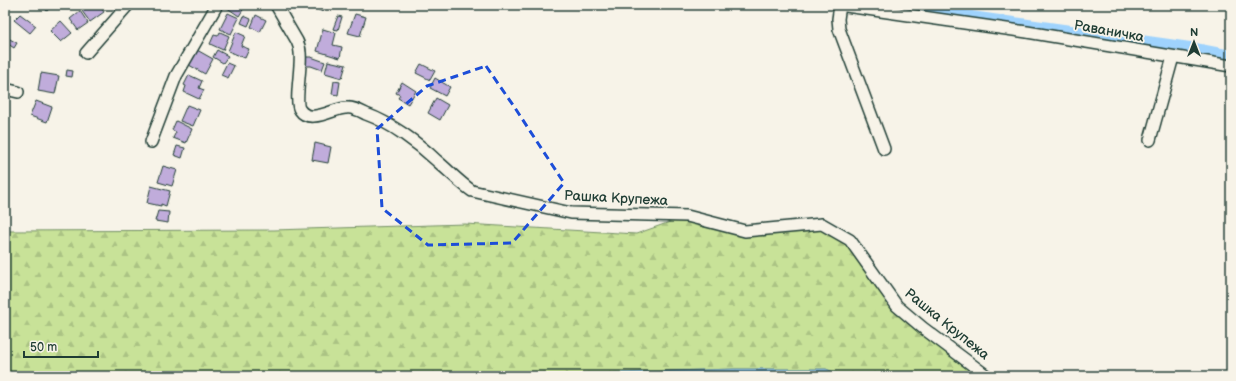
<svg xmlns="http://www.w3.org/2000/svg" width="1236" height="381" viewBox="0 0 1236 381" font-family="'Balsamiq Sans',sans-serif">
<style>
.forest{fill:url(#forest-firs);stroke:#749066}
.water{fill:url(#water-ripples);stroke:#6c97ad}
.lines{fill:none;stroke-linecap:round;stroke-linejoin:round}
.canal{stroke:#9fd3fd;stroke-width:10}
.building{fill:#c0acdb;stroke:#1f3d34}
.minor-casing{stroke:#1f3d34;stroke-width:14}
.minor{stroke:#f7f3e8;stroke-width:11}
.marked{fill:none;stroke:#1d4ed8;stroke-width:3;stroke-dasharray:8 5;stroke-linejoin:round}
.labels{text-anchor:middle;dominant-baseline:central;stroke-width:3.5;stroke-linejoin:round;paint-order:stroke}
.street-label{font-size:14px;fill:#1f3d34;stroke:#f7f3e8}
</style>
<defs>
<pattern id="forest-firs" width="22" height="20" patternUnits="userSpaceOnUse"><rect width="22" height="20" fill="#c8e298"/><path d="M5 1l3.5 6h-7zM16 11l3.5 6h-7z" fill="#abc384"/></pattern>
<pattern id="water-ripples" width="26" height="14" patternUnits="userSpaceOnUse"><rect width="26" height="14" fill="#9fd3fd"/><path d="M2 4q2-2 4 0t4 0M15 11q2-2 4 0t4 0" fill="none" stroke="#88b6d9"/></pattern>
</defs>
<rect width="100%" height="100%" fill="#f7f3e8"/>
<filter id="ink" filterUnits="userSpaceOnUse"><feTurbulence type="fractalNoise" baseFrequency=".025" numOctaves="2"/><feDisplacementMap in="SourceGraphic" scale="8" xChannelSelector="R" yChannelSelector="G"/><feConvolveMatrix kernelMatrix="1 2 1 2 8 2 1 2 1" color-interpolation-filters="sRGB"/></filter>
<g filter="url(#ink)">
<!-- forest -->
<path class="forest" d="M687 216 745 231 822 224 850 240 897 306 987 376H843L826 369H733L615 373 603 376H5V231L274 230 465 224 636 234Z"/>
<!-- water -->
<path class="water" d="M733 369H826L843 376H603L615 373Z"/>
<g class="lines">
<!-- canal -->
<path class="canal" d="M894 5 1190 47 1231 55"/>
</g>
<!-- building -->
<g class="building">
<path d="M41 5H52L47 11Z"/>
<path d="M90 5H99L104 12 90 22 82 11Z"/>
<path d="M223 5H246L239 16Z"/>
<path d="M313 5H326L323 12 312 7Z"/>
<path d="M330 5H344L342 10Z"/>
<path d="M80 11 88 23 78 30 70 19Z"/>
<path d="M228 13 239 18 231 34 220 29Z"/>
<path d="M20 14 36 26 30 33 14 20Z"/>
<path d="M355 14 366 17 360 36 348 33Z"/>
<path d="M256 15 266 20 260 32 251 27Z"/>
<path d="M244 16 251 19 248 26 241 23Z"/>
<path d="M338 16 342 17 338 30 333 29Z"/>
<path d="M61 21 72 33 61 42 50 31Z"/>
<path d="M323 29 336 33 333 45 342 47 340 58 317 51Z"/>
<path d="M220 32 229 36 223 50 210 44 214 35 218 36Z"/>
<path d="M236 32 245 36 241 46 249 49 245 58 228 51Z"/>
<path d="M6 37 17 43 14 48 5 42Z"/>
<path d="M197 50 213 59 205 74 189 65Z"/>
<path d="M217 50 228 56 223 63 213 57Z"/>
<path d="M306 57H311L325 62 322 70 311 66H306Z"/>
<path d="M328 61 346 65 342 78 325 73Z"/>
<path d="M227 63 234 66 228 78 221 75Z"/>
<path d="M421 64 435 71 430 80 416 73Z"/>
<path d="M67 70 73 71 72 77 66 76Z"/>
<path d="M41 73 59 76 55 94 38 91Z"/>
<path d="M189 75 202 81 199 88 204 90 199 99 184 92 186 86 184 85Z"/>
<path d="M435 78 450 87 445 96 430 88Z"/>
<path d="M334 81 340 82 338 95 332 94Z"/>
<path d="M402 82 416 91 408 104 398 98 400 95 396 93Z"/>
<path d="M436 98 448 105 440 120 428 113Z"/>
<path d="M36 101 52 107 47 122 30 116Z"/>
<path d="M187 105 200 110 193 126 180 121Z"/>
<path d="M176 121 192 129 186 143 173 138 176 132 172 130Z"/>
<path d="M315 143 331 147 328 163 312 160Z"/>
<path d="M177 146 185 148 182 158 174 155Z"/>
<path d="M163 166 177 170 172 186 158 182Z"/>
<path d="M151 186 170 191 166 206 161 204V206L147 203Z"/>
<path d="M158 211 169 212 168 223 155 221Z"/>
</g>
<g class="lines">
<defs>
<g id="minor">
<path d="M276 5 297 41C299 45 300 49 300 53 302 65 294 103 300 110 310 125 334 108 346 108 353 107 360 111 366 114 391 123 418 143 437 161 449 171 459 182 472 191L571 213 687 216 745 231 822 224 850 240 897 306 923 328 987 376"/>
<path d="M839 5 1027 32 1231 66"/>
<path d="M840 5 838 19 839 29 884 149"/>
<path d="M86 53 128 5"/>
<path d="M5 89 18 92"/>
<path d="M1150 140 1173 57"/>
<path d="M151 142 176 76 217 5"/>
</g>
</defs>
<!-- minor casing -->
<use href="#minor" class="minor-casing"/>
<!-- minor -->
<use href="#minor" class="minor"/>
</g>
</g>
<!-- marked area -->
<path class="marked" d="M486 66 515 108 564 183 512 243 428 245 382 208 377 129 427 86Z"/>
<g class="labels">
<!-- street labels -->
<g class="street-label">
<text transform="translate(1109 31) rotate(10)">Раваничка</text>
<text transform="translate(616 198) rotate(3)">Рашка Крупежа</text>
<text transform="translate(947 324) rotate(39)">Рашка Крупежа</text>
</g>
</g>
<!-- margin -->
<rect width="1236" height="381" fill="none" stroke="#f7f3e8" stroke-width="20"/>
<rect x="10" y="10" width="1216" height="361" fill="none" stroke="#1f3d34" stroke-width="1.5" filter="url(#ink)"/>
<!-- north arrow -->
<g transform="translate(1194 42)" stroke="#f7f3e8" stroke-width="3" paint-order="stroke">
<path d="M0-3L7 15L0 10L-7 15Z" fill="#1f3d34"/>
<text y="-6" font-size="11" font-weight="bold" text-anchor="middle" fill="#1f3d34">N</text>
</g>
<!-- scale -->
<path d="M24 351v6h74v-6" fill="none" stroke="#1f3d34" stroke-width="2"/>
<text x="30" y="351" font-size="12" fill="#1f3d34" stroke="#f7f3e8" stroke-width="3" paint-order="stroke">50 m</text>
</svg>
